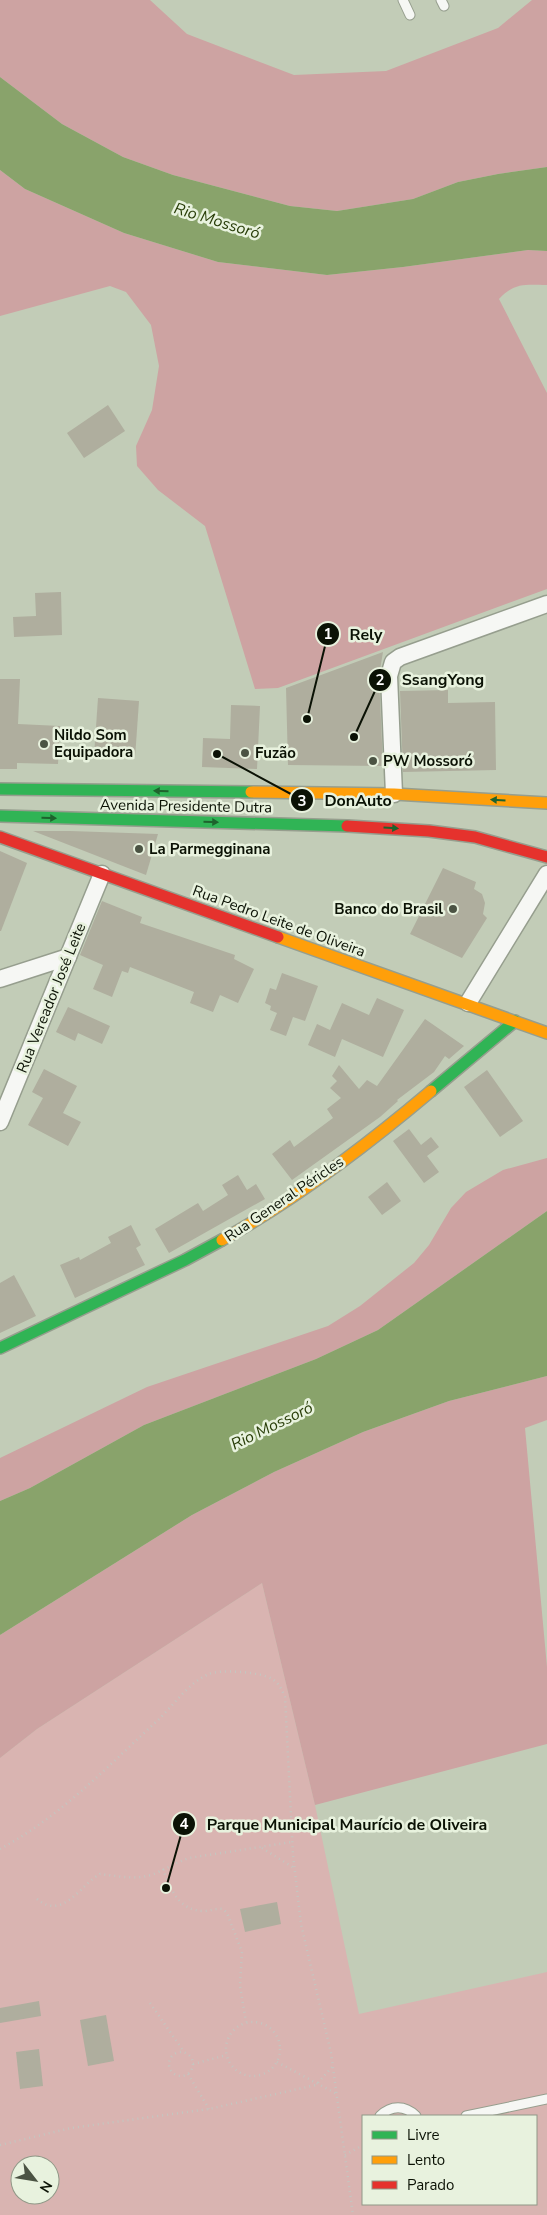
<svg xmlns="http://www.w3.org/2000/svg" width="547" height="2215" viewBox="0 0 547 2215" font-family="'Nunito Sans',sans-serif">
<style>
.green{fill:#d9b4b1;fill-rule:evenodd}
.forest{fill:#cda3a2}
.water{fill:#89a36b}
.building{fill:#afae9e}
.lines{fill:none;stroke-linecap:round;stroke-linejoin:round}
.lane-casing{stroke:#969e8e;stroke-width:11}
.street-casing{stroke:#969e8e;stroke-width:19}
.fast-casing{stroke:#969e8e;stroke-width:14}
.slow-casing{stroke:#969e8e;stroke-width:14}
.jam-casing{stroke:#969e8e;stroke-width:14}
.path{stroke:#c4c6c0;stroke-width:2.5;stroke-dasharray:1 4;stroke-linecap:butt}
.lane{stroke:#f6f7f4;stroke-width:9}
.street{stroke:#f6f7f4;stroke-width:16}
.fast{stroke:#30b455;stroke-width:11}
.slow{stroke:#ff9f0a;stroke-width:11}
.jam{stroke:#e5322d;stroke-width:11}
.oneway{fill:#1e632d}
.poi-dot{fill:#4b5343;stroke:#e8f2de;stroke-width:2}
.labels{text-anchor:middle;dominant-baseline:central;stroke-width:5;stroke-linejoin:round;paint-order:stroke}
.poi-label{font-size:15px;font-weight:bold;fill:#0b1205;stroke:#e8f2de;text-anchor:start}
.street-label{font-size:15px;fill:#0b1205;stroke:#e8f2de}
.water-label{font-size:16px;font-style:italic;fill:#293e09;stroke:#e8f2de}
.leader{fill:none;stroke:#0b1205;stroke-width:2}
.callout-dot{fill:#0b1205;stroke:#e8f2de;stroke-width:2}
.mark-label{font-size:15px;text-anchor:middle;font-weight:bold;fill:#fff}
.callout-label{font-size:16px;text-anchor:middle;font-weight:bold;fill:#0b1205;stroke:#e8f2de;stroke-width:5;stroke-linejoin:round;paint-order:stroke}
</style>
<rect width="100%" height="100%" fill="#c2ccb7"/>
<!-- green -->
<path class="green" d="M262 1583 315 1805 359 2014 547 1972V2215H0V1758L37 1729ZM363 2116H536V2204H363ZM20 2165H50V2195H20Z"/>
<!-- forest -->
<g class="forest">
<path d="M0 0H150L187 34 294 75 386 71 498 28 532 0H547V167L498 174 458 182 413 199 337 211 290 206 173 175 123 157 62 124 0 77Z"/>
<path d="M0 170 25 189 124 233 218 262 327 275 403 267 528 250 547 251V285C526 285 515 282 499 299L547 393V589L278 688 255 689 205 526 158 490 137 466 136 446 152 410 159 366 151 325 126 292 110 286 0 316Z"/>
<path d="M547 1158V1211L378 1330 316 1359 144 1425 30 1488 0 1501V1458L147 1387 328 1326 360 1306 414 1263 429 1245 451 1208 466 1192 503 1170Z"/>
<path d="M547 1376V1420L525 1428 547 1667V1744L315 1805 262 1583 37 1729 0 1758V1635L192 1515 274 1472 363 1432 449 1401Z"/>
</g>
<!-- water -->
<g class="water">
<path d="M0 77 62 124 123 157 173 175 290 206 337 211 413 199 458 182 498 174 547 167V251L528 250 403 267 327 275 218 262 124 233 25 189 0 170Z"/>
<path d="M547 1211V1376L449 1401 363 1432 274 1472 192 1515 0 1635V1501L30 1488 144 1425 316 1359 378 1330Z"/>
</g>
<!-- building -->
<g class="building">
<path d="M108 405 125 431 84 458 67 433Z"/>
<path d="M61 592 62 635 14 637 13 617 36 616 35 593Z"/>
<path d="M383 652 379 676 383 766 288 765 286 688Z"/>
<path d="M0 679H20L18 724 60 726 58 764 17 763V769H0Z"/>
<path d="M448 690V703L495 702 496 770 403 772 400 691Z"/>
<path d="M98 698 139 701 135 758 94 756Z"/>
<path d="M231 705 260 706 257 769 202 767 203 738 230 739Z"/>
<path d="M33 831H70L158 834 146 875Z"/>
<path d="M0 851 27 863 1 931H0Z"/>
<path d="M443 868 476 882 474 889 482 894 485 903 483 914 487 918 462 958 410 934Z"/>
<path d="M102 901 142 917 140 923 235 955 234 959 254 969 238 1003 220 995 213 1012 190 1003 194 992 130 967 128 973 122 971 112 997 93 989 103 965 80 955Z"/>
<path d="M282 973 318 986 305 1021 293 1017 286 1036 270 1030 277 1013 270 1010 271 1006 265 1003 270 988 276 990Z"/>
<path d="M377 998 404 1010 383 1057 342 1039 335 1057 308 1045 317 1024 330 1030 342 1003 369 1015Z"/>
<path d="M68 1007 110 1026 102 1044 78 1033 75 1041 56 1032Z"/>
<path d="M425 1019 464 1046 449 1059 445 1056 434 1072 397 1100 398 1101 380 1117 292 1180 272 1154 290 1140 294 1147 333 1118 327 1109 341 1098 330 1088 337 1081 332 1076 339 1065 359 1089 367 1080 377 1086Z"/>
<path d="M44 1069 77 1086 63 1113 81 1122 68 1146 28 1125 43 1098 32 1092Z"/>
<path d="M487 1070 523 1121 500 1137 464 1087Z"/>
<path d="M409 1129 421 1145 431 1137 439 1147 427 1156 439 1172 424 1183 393 1141Z"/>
<path d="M238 1175 247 1190 256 1184 265 1199 169 1253 155 1229 198 1203 203 1211 228 1195 222 1185Z"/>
<path d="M387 1182 401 1201 382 1215 368 1197Z"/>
<path d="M131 1225 141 1245 136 1248 145 1265 75 1298 60 1265 79 1257 80 1260 111 1243 108 1237Z"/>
<path d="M14 1275 36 1316 0 1333V1283Z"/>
<path d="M277 1902 281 1924 245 1932 240 1909Z"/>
<path d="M39 2001 41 2016 0 2023V2008Z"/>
<path d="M106 2015 114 2061 88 2066 80 2020Z"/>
<path d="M39 2049 43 2086 20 2089 16 2052Z"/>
</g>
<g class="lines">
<defs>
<g id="lane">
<path d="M403 0 410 15"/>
<path d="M441 0 444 6"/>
<path d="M380 2116C391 2105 405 2105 416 2116"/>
<path d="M466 2116 547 2099"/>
</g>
<g id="street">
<path d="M394 794 389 676 393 662 400 657 547 604"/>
<path d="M0 979 68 957"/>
<path d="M468 1003 547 874"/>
<path d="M0 1122 102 874"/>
</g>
<g id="fast">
<path d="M0 789 251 792"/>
<path d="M0 816 347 826"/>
<path d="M431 1091 515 1021"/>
<path d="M0 1348 185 1260 222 1240"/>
</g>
<g id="slow">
<path d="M251 792 394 794 547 803"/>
<path d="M278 937 547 1033"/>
<path d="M222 1240C296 1199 366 1146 431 1091"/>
</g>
<g id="jam">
<path d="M347 826 429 831 475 837 547 857"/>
<path d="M0 837 278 937"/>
</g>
</defs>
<!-- lane casing -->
<use href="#lane" class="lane-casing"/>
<!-- street casing -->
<use href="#street" class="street-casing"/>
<!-- fast casing -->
<use href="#fast" class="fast-casing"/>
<!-- slow casing -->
<use href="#slow" class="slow-casing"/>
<!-- jam casing -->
<use href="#jam" class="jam-casing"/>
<!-- path -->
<g class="path">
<path d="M262 1848 294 1868"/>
<path d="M0 1849C60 1817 108 1766 158 1720 174 1705 188 1683 209 1674 220 1669 262 1672 272 1679 279 1683 282 1690 285 1697L293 1855 301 1924 331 2053 353 2215"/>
<path d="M163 1869C170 1889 179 1911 204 1911 210 1911 216 1908 223 1909L227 1913 242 1952 240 1986 246 2022"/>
<path d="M37 1899C63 1921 81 1884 100 1874 118 1876 139 1881 156 1873 168 1868 177 1862 189 1858L292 1842"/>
<path d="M150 2003 184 2052"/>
<circle cx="253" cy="2049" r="27"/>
<circle cx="181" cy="2064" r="12"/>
<path d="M277 2062 337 2094"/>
<path d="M193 2064 227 2055"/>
<path d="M188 2074 209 2109"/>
<path d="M0 2145 71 2128 209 2109 316 2085 332 2067"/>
<path d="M345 2155 363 2145"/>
</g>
<!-- lane -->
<use href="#lane" class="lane"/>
<!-- street -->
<use href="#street" class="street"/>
<!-- fast -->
<use href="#fast" class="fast"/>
<!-- slow -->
<use href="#slow" class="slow"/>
<!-- jam -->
<use href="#jam" class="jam"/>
</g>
<!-- one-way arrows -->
<defs><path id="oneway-solid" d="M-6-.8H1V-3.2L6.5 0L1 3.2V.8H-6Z" transform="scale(1.25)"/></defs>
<g class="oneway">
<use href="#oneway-solid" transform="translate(161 791) rotate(-179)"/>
<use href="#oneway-solid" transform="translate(498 800) rotate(-177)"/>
<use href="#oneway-solid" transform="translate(49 818) rotate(1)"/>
<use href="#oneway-solid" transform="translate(211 822) rotate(1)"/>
<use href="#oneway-solid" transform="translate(391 828) rotate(4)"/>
</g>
<!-- markers -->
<g class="poi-dot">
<circle cx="44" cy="744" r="5"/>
<circle cx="245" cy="753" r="5"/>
<circle cx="373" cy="761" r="5"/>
<circle cx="139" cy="849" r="5"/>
<circle cx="453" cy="909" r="5"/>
</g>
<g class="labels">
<!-- poi labels -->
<g class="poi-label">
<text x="54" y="735">Nildo Som<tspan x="54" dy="17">Equipadora</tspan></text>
<text x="255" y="753">Fuzão</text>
<text x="383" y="761">PW Mossoró</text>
<text x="149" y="849">La Parmegginana</text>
<text x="443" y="909" text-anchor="end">Banco do Brasil</text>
</g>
<!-- street labels -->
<g class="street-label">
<text transform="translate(186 806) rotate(1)">Avenida Presidente Dutra</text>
<text transform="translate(279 921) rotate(20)">Rua Pedro Leite de Oliveira</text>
<text transform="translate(51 998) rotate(-68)">Rua Vereador José Leite</text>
<text transform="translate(284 1199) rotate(-34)">Rua General Péricles</text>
</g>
<!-- water labels -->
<g class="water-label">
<text transform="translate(217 221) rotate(17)">Rio Mossoró</text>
<text transform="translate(272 1426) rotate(-26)">Rio Mossoró</text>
</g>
</g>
<!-- callouts -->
<path class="leader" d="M307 719L328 634M354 737L380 680M217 754L302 800M166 1888L184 1824"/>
<g class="callout-dot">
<circle cx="307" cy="719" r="5"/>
<circle cx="354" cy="737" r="5"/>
<circle cx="217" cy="754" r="5"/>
<circle cx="166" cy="1888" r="5"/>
<circle cx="328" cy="634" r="12"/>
<circle cx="380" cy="680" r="12"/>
<circle cx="302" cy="800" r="12"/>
<circle cx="184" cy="1824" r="12"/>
</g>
<g class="mark-label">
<text x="328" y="639">1</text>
<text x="380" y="685">2</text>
<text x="302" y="806">3</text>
<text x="184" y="1829">4</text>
</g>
<g class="callout-label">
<text x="366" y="640">Rely</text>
<text x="443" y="685">SsangYong</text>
<text x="358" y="806">DonAuto</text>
<text x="347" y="1830">Parque Municipal Maurício de Oliveira</text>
</g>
<!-- legend -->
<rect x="362" y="2115" width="175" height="90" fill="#e8f2de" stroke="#909887"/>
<rect x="372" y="2131" width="25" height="8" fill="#30b455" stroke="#909887"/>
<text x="407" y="2140" font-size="15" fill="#0b1205">Livre</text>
<rect x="372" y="2156" width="25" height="8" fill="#ff9f0a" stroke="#909887"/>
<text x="407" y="2165" font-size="15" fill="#0b1205">Lento</text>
<rect x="372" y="2181" width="25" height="8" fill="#e5322d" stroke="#909887"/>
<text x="407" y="2190" font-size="15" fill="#0b1205">Parado</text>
<!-- north arrow -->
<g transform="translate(35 2180) rotate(121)"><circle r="24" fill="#e8f2de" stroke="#909887"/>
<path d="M0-4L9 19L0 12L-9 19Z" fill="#4b5343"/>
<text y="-8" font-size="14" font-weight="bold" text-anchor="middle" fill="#0b1205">N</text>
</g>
</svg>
